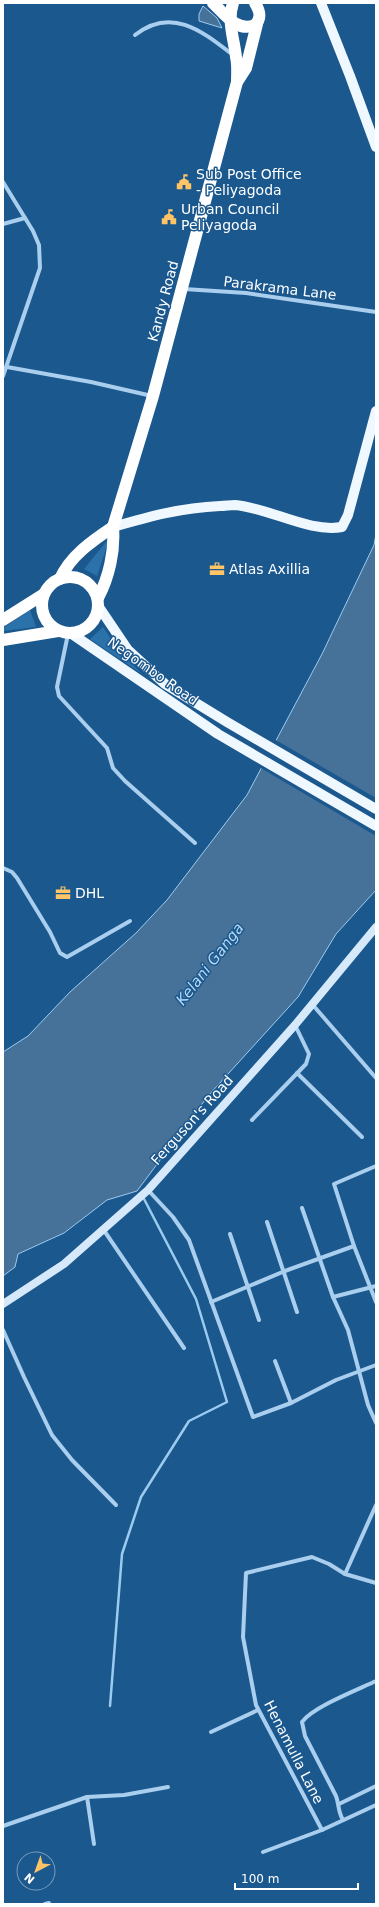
<svg xmlns="http://www.w3.org/2000/svg" width="379" height="1907" font-family="'DejaVu Sans',sans-serif">
  <style>
    .green { fill: #2b71aa }
    .water { fill: #467198; stroke: #9ccbf0 }
    .pier { fill: #1b588e }
    .lines { fill: none; stroke-linecap: round; stroke-linejoin: round }
    .stream { stroke: #9ccbf0; stroke-width: 2.5 }
    .street { stroke: #a9ceee; stroke-width: 4 }
    .secondary { stroke: #d6e9fa; stroke-width: 8 }
    .primary { stroke: #eff7ff; stroke-width: 10 }
    .highway { stroke: #fff; stroke-width: 12 }
    .labels { text-anchor: middle; dominant-baseline: central; stroke-width: 3; stroke-linejoin: round; paint-order: stroke }
    .poi-label { font-size: 14px; fill: #fff; stroke: #1b588e; text-anchor: start }
    .street-label { font-size: 14px; fill: #fff; stroke: #1b588e }
    .water-label { font-size: 15px; font-style: italic; fill: #b5d8f5; stroke: #1b588e }
  </style>
  <rect width="100%" height="100%" fill="#1b588e"/>
  <g class="green">
    <path d="M110 537 97 576 84 569Z"/>
    <path d="M30 610 36 627 3 631V628Z"/>
    <path d="M103 627 120 652 142 674 90 639Z"/>
  </g>
  <g class="water">
    <path d="M203 6 217 18 222 28 199 21V14Z"/>
    <path d="M376 534V890L336 934 298 997 208 1096 137 1191 107 1200 64 1233 18 1254 15 1267 3 1276V1052L28 1036 70 992 136 933 167 900 247 795 322 654 374 545Z"/>
  </g>
  <path class="pier" d="M274 739 376 798V836L259 767Z"/>
  <g class="lines">
    <path class="stream" d="M110 1706 122 1554 141 1497 189 1421 227 1402 196 1299 143 1197"/>
    <g class="street">
      <path d="M135 35C172 6 203 32 233 55"/>
      <path d="M3 182 33 231 39 245 40 268 3 376"/>
      <path d="M3 224 25 218"/>
      <path d="M184 289 246 293 376 312"/>
      <path d="M7 367 91 382 152 396"/>
      <path d="M68 634 57 687 59 696 107 748 113 768 125 781 195 843"/>
      <path d="M3 868 12 872 17 878 50 932 60 953 67 957 130 921"/>
      <path d="M312 1004 376 1078"/>
      <path d="M297 1073 362 1137"/>
      <path d="M252 1120 306 1064 309 1054 295 1025"/>
      <path d="M376 1166 334 1184 354 1246 376 1302"/>
      <path d="M148 1190 173 1217 189 1240 253 1417 291 1403 336 1380 376 1365"/>
      <path d="M302 1208 333 1297 348 1330 368 1405 376 1423"/>
      <path d="M267 1222 297 1312"/>
      <path d="M103 1229 184 1348"/>
      <path d="M230 1234 259 1320"/>
      <path d="M333 1297 376 1286"/>
      <path d="M211 1302 285 1271 354 1246"/>
      <path d="M3 1330 24 1377 52 1435 72 1460 116 1505"/>
      <path d="M275 1361 291 1403"/>
      <path d="M345 1574 376 1505"/>
      <path d="M211 1732 258 1710"/>
      <path d="M87 1797 94 1844"/>
      <path d="M339 1804 376 1786"/>
      <path d="M343 1820C338 1812 339 1804 336 1796L305 1736 302 1722C313 1707 357 1690 376 1681"/>
      <path d="M3 1826 87 1797 124 1795 168 1787"/>
      <path d="M322 1830 256 1705 243 1637 246 1573 312 1557 329 1564 345 1574 376 1583"/>
      <path d="M263 1852 322 1830 376 1805"/>
      <path d="M45 1904 49 1903"/>
    </g>
    <path class="secondary" d="M3 1304 64 1264 148 1190 295 1025 376 927"/>
    <g class="primary">
      <path d="M321 3 350 76 376 147"/>
      <path d="M113 527C151 516 180 508 220 506 225 506 230 505 235 505 270 508 309 533 342 527L348 515 376 411"/>
      <path d="M99 607 128 650 165 684 227 722 376 809"/>
      <path d="M72 634 218 734 376 826"/>
    </g>
    <g class="highway">
      <path d="M213 3C224 13 237 33 255 25 262 18 260 11 255 3"/>
      <path d="M233 3C227 21 234 39 236 57 238 65 237 74 237 82"/>
      <circle cx="70" cy="605" r="28"/>
      <path d="M60 579C70 556 92 541 113 527"/>
      <path d="M98 598C109 577 115 551 113 527L153 396 237 82 246 68 257 24"/>
      <path d="M3 620 44 594"/>
      <path d="M3 640 58 631"/>
    </g>
  </g>
  <defs>
    <g id="civic-bare" transform="scale(1.2)"><path d="M-.6-6.5H3V-4.5H.6V-3L4-1V1h2V6H-6V1h2V-1L-.6-3ZM-1.2 2.5V6h2.4V2.5Z" fill="#fec466" stroke="#1b588e" stroke-width="2.5" paint-order="stroke"/></g>
    <g id="office-bare" transform="scale(1.2)"><path d="M-6-3h4V-5.5h4V-3h4V5H-6ZM-1-4.5V-3h2v-1.5ZM-6 0V1H6V0Z" fill="#fec466" stroke="#1b588e" stroke-width="2.5" paint-order="stroke"/></g>
  </defs>
  <g fill-rule="evenodd">
    <use href="#civic-bare" x="184" y="182"/>
    <use href="#civic-bare" x="169" y="217"/>
    <use href="#office-bare" x="217" y="569"/>
    <use href="#office-bare" x="63" y="893"/>
  </g>
  <g class="labels">
    <g class="poi-label">
      <text x="196" y="174">Sub Post Office<tspan x="196" dy="16">- Peliyagoda</tspan></text>
      <text x="181" y="209">Urban Council<tspan x="181" dy="16">Peliyagoda</tspan></text>
      <text x="229" y="569">Atlas Axillia</text>
      <text x="75" y="893">DHL</text>
    </g>
    <g class="street-label">
      <text transform="translate(280 288) rotate(7)">Parakrama Lane</text>
      <text transform="translate(163 301) rotate(-75)">Kandy Road</text>
      <text transform="translate(153 671) rotate(35)">Negombo Road</text>
      <text transform="translate(192 1120) rotate(-48)">Ferguson's Road</text>
      <text transform="translate(294 1752) rotate(63)">Henamulla Lane</text>
    </g>
    <g class="water-label">
      <text transform="translate(210 964) rotate(-52)">Kelani Ganga</text>
    </g>
  </g>
  <rect width="379" height="1907" fill="none" stroke="#ffffff" stroke-width="8"/>
  <g transform="translate(36 1871) rotate(221)"><circle r="19" fill="#1b588e" stroke="#769bbb"/>
  <path d="M0-3L7 15L0 10L-7 15Z" fill="#fec466"/>
  <text y="-6" font-size="11" font-weight="bold" text-anchor="middle" fill="#ffffff">N</text>
  </g>
  <path d="M235 1883v6h123v-6" fill="none" stroke="#ffffff" stroke-width="2"/>
  <text x="241" y="1883" font-size="12" fill="#ffffff" stroke="#1b588e" stroke-width="3" paint-order="stroke">100 m</text>
</svg>
